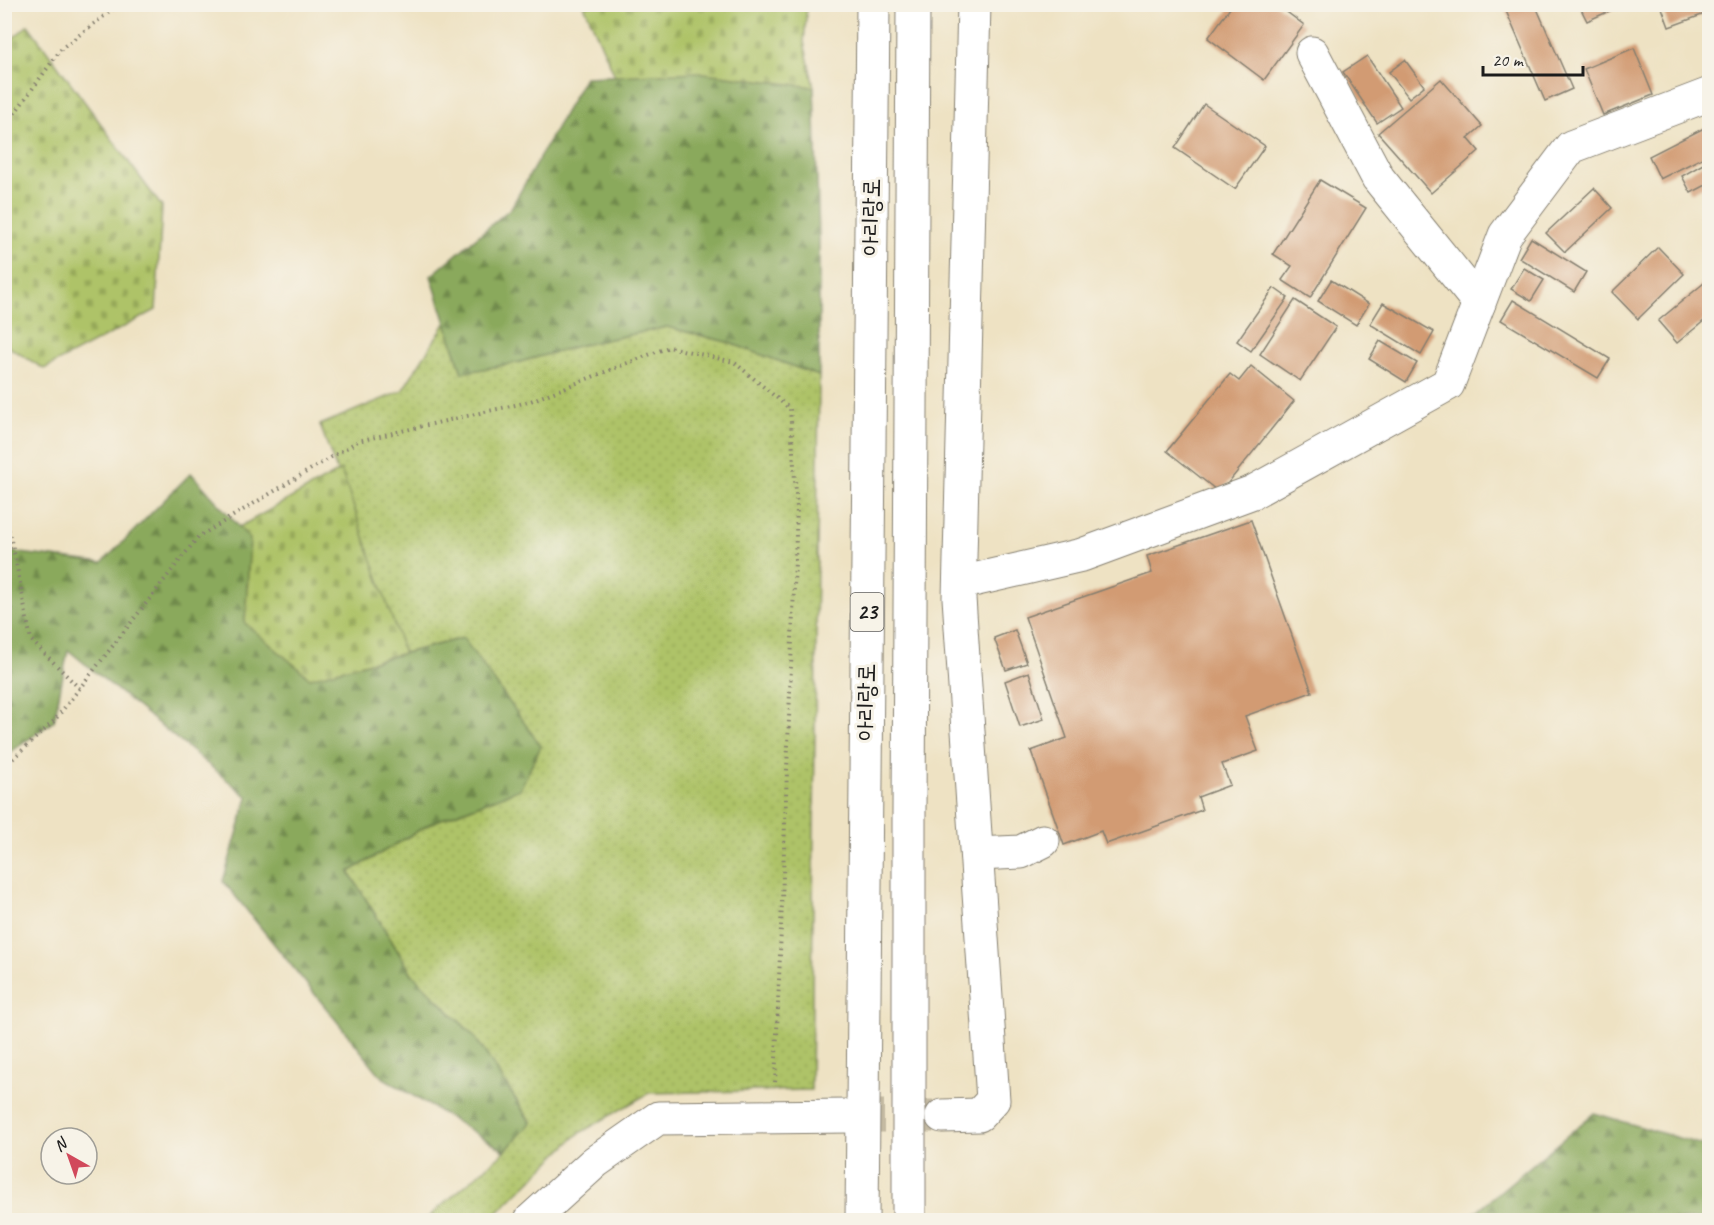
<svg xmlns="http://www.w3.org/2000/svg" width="1714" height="1225" font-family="Caveat,'Poor Story',sans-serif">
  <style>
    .grass { fill: url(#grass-dots); stroke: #657042; stroke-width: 1.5 }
    .forest { fill: url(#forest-firs); stroke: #53623c; stroke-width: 1.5 }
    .cemetery { fill: url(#cemetery-stones); stroke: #657042; stroke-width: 1.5 }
    .building { fill: #d29b73 }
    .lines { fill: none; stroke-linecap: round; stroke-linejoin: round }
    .minor-tunnel { stroke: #c4baa2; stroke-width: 33; stroke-dasharray: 33 16; stroke-linecap: butt }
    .minor-casing { stroke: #857f70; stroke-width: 35 }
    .highway-casing { stroke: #857f70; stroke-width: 35 }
    .path { stroke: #857f70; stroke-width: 4; stroke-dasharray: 1.5 4.5; stroke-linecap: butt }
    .minor { stroke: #fff; stroke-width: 33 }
    .highway { stroke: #fff; stroke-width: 33 }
    .labels { text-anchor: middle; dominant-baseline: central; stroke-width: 6; stroke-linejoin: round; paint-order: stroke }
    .shield { fill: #f7f3e8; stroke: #5e5c59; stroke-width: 1.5 }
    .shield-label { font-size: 22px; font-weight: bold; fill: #1c1c1c }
    .street-label { font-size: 24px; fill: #1c1c1c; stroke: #f7f3e8 }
  </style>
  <defs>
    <pattern id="grass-dots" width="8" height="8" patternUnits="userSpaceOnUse" patternTransform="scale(1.5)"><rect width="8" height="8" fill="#aec367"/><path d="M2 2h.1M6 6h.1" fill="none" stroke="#95a759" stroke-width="1.8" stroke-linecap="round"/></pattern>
    <pattern id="forest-firs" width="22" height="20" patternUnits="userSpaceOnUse" patternTransform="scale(1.5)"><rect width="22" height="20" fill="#8aa95c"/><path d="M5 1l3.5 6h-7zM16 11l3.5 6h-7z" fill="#70894b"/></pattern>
    <pattern id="cemetery-stones" width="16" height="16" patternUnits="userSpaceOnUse" patternTransform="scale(1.5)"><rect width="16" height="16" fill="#aec367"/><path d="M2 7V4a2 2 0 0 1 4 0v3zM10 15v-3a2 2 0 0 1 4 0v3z" fill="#95a759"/></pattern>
  </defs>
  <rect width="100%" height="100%" fill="#f7f3e8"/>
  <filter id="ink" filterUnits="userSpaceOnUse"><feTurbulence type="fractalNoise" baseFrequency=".0167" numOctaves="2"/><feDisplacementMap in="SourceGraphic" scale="12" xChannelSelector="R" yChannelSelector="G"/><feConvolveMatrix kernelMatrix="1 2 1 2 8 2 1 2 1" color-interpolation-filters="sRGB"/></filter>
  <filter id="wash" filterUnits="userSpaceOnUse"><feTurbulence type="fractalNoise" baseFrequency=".008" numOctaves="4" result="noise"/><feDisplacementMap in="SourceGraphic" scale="24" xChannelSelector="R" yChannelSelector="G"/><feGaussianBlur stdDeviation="1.35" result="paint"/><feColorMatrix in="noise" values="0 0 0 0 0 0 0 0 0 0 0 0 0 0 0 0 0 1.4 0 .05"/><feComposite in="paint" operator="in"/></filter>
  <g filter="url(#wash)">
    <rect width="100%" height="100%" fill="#eee2c3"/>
    <path class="grass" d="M446 322 462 373 520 362 581 345 667 327 727 342 819 376 811 1090 649 1093 578 1134 490 1220H425L505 1151 531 1122 474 1036 412 974 349 872 431 823 520 789 463 638 404 653 320 425 402 391Z"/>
    <g class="forest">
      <path d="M697 72 814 87 819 237V376L727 342 667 327 581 345 520 362 462 373 431 276 511 208 585 77Z"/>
      <path d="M191 473 250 539 245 623 310 678 463 638 541 746 520 789 431 823 349 872 412 974 474 1036 531 1123 505 1151 382 1077 223 881 248 797 68 650 54 721 5 756V551L102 563Z"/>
      <path d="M1594 1113 1709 1147V1220H1466Z"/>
    </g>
    <g class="cemetery">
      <path d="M584 5H807L804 42 814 87 697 72 615 76Z"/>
      <path d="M28 25 162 207 156 310 44 369 4 344 5 45Z"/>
      <path d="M341 470 404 653 310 678 245 623 250 539 239 527Z"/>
    </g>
    <g id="blocks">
      <g class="building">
        <path d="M1233 4H1276L1304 25 1264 80 1208 38Z"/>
        <path d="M1503 4H1535L1572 89 1545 101Z"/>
        <path d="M1663 4H1710V12L1669 27 1661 5Z"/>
        <path d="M1579 5H1623L1587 21Z"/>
        <path d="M1634 48 1653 95 1603 115 1584 69Z"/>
        <path d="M1367 56 1401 107 1377 123 1343 72Z"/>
        <path d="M1405 60 1424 86 1409 98 1389 72Z"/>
        <path d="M1441 79 1482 126 1468 138 1479 151 1431 193 1378 133Z"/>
        <path d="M1204 104 1265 146 1235 189 1175 148Z"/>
        <path d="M1710 125V154L1660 179 1649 156Z"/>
        <path d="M1703 164 1710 175V183L1691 193 1682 176Z"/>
        <path d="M1320 180 1366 208 1310 298 1282 280 1292 266 1273 254Z"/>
        <path d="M1594 188 1612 208 1565 252 1546 233Z"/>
        <path d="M1531 238 1586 272 1574 292 1519 258Z"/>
        <path d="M1658 247 1684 274 1638 319 1612 292Z"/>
        <path d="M1524 268 1544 280 1531 301 1511 289Z"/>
        <path d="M1710 278V316L1677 343 1658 321Z"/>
        <path d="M1331 280 1369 304 1356 325 1318 301Z"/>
        <path d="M1274 288 1288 298 1251 351 1237 341Z"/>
        <path d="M1295 300 1336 327 1300 381 1260 354Z"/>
        <path d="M1513 300 1610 359 1598 378 1501 320Z"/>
        <path d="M1383 303 1434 332 1421 355 1370 324Z"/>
        <path d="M1380 341 1417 363 1406 382 1369 359Z"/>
        <path d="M1251 366 1294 401 1220 493 1167 451 1230 374 1239 381Z"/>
        <path d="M1251 520 1312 692 1245 716 1258 751 1222 764 1230 785 1198 797 1202 810 1106 844 1101 831 1064 845 1031 751 1067 738 1025 617 1152 573 1147 556Z"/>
        <path d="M1015 630 1027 663 1006 670 994 638Z"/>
        <path d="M1029 672 1044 719 1020 727 1005 681Z"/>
      </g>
    </g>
  </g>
  <g filter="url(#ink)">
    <use href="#blocks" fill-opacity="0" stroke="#857f70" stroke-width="1.5"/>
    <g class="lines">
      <path class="minor-tunnel" d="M851 1116H936"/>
      <g class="minor-casing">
        <g id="minor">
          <path d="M1312 53 1378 178 1479 303"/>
          <path d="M960 583 1082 555 1253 492 1448 384 1505 235 1571 147 1710 94"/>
          <path d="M977 854 1021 852 1043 841"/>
          <path d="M942 1116 979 1115 993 1100 959 598 974 4"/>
          <path d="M531 1220 595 1162 658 1118 851 1116"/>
        </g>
      </g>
      <g class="highway-casing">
        <g id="highway">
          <path d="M862 1220 873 4"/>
          <path d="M909 1220V812L913 4"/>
        </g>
      </g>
      <g class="path">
        <path d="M4 128 62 48 120 4"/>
        <path d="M4 512 15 557 31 640 80 689"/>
        <path d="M4 767 54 721 198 537 358 441 528 402 669 347 734 362 790 409 797 508 775 1085"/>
      </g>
      <use href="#minor" class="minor"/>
      <use href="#highway" class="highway"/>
    </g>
  </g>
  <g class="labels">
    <rect class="shield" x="850.5" y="593" width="33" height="38" rx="4.5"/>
    <g class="shield-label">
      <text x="867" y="612">23</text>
    </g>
    <g class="street-label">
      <text transform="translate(871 217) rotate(-89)">아리랑로</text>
      <text transform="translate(866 702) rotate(-89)">아리랑로</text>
    </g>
  </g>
  <rect width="1714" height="1225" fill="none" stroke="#f7f3e8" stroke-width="24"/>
  <g transform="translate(69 1156) rotate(320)"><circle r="28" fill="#f7f3e8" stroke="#9f9d96" stroke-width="1.5"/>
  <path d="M0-4.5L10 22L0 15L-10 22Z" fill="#d1495b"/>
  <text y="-9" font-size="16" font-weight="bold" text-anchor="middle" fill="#1c1c1c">N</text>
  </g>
  <path d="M1483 66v9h100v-9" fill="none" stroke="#1c1c1c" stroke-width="3"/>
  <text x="1492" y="66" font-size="18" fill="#1c1c1c" stroke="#f7f3e8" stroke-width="4.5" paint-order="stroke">20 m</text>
</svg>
